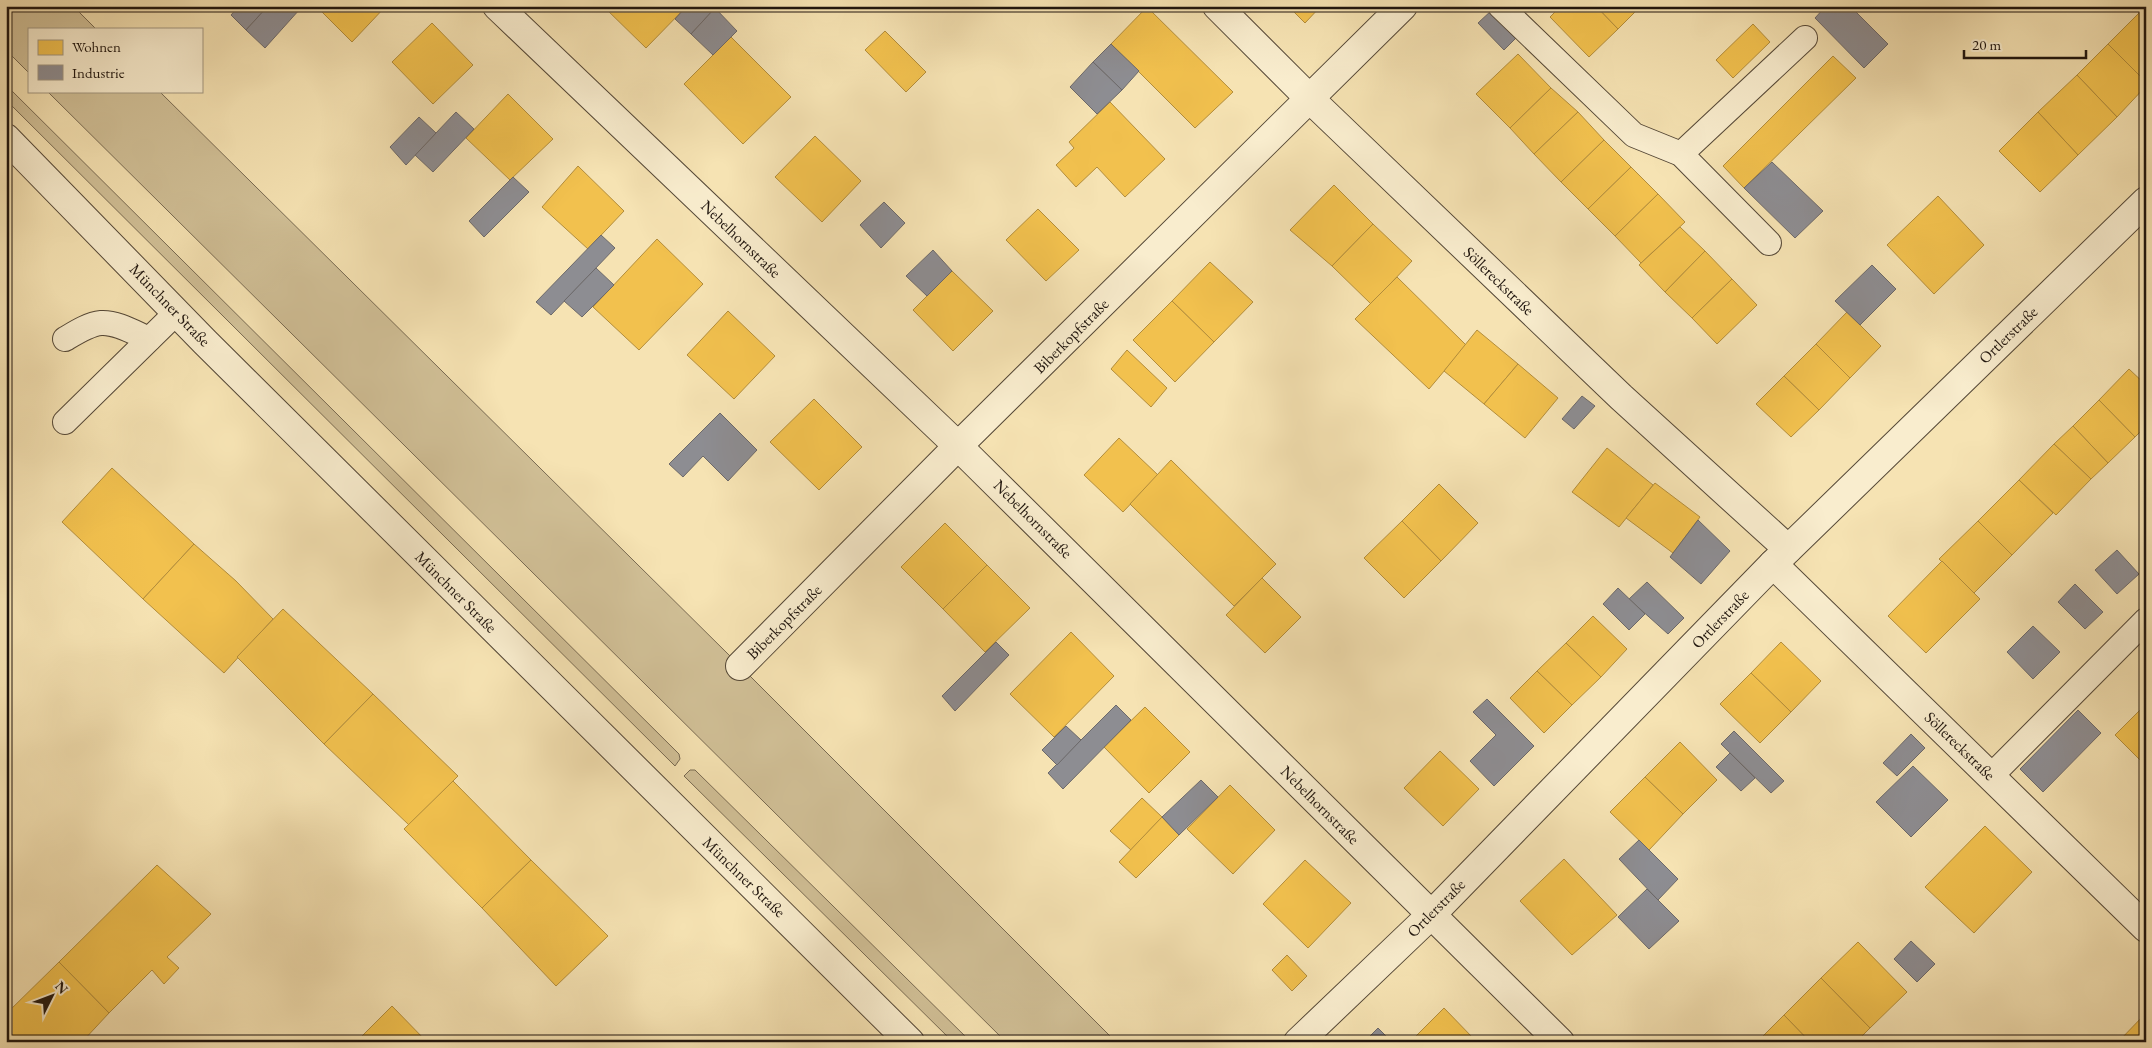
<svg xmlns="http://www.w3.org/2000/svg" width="2152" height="1048" font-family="'EB Garamond',serif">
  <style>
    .green { fill: #d1c097; stroke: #786a52 }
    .homes { fill: #f2c14e; stroke: #b38d3b }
    .industry { fill: #8d8d92; stroke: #6c696a }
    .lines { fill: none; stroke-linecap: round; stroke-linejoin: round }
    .lane-casing { stroke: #554837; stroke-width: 26 }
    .street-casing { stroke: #554837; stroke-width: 30 }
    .lane { stroke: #f9edce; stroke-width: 24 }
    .street { stroke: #f9edce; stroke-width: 28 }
    .labels { text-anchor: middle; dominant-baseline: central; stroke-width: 5; stroke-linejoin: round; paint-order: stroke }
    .street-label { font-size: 16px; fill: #1f150e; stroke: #f9edce }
  </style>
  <rect width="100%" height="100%" fill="#f6e3b3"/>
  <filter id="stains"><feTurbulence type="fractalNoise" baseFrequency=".004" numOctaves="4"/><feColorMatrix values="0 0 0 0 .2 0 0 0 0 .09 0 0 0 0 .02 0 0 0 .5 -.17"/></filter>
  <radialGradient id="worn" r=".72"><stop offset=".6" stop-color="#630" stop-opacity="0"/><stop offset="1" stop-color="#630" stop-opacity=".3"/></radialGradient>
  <g class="green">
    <path d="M6 6H73L96 29H29V73L6 50Z"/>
    <path d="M6 85 679 754 680 759 675 766 6 100Z"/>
    <path d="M47 91H159L728 654 1116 1042H1006Z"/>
    <path d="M690 770H695L971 1042H953L684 776Z"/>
  </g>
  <g class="homes">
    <path d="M316 6H386L352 42Z"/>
    <path d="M603 6H685L686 7 646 48Z"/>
    <path d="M1288 6H1321L1305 23Z"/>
    <path d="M1561 6H1596L1618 29 1589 57 1550 17Z"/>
    <path d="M1596 6H1641L1618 29Z"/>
    <path d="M2146 6V82L2108 44Z"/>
    <path d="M1147 7 1233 92 1195 128 1111 44Z"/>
    <path d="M432 23 473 65 433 104 392 62Z"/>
    <path d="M1753 24 1770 42 1733 78 1716 60Z"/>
    <path d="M885 31 926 72 906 92 865 50Z"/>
    <path d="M731 37 791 97 743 144 684 84Z"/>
    <path d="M2108 44 2146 82V86L2117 117 2077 75Z"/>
    <path d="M1518 54 1551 88 1510 128 1476 94Z"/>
    <path d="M1833 56 1856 78 1744 188 1723 166Z"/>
    <path d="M2077 75 2117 117 2078 155 2038 112Z"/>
    <path d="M1551 88 1578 112 1534 154 1510 128Z"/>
    <path d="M508 94 553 139 510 180 466 138Z"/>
    <path d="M1110 102 1165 159 1125 197 1097 167 1076 187 1056 165 1074 148 1069 142Z"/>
    <path d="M1578 112 1604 140 1561 182 1534 154Z"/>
    <path d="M2038 112 2078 155 2040 192 1999 151Z"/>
    <path d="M815 136 861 181 822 222 775 177Z"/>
    <path d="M1604 140 1631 167 1588 209 1561 182Z"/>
    <path d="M578 166 624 211 588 249 542 207Z"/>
    <path d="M1631 167 1658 194 1615 236 1588 209Z"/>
    <path d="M1334 185 1373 224 1332 266 1290 230Z"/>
    <path d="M1658 194 1685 222 1641 263 1615 236Z"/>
    <path d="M1938 196 1984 245 1934 294 1887 245Z"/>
    <path d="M1038 209 1079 250 1046 281 1006 240Z"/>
    <path d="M1373 224 1412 261 1371 304 1332 266Z"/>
    <path d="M1680 227 1705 251 1665 292 1639 265Z"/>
    <path d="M657 239 703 284 639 350 593 307Z"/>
    <path d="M1705 251 1732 279 1692 318 1665 292Z"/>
    <path d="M1210 262 1253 302 1214 342 1172 301Z"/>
    <path d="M952 271 993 311 953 351 913 310Z"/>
    <path d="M1397 277 1466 345 1429 389 1355 319Z"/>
    <path d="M1732 279 1757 305 1717 344 1692 318Z"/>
    <path d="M1172 301 1214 342 1175 382 1133 340Z"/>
    <path d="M728 311 775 356 734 399 687 355Z"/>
    <path d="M1847 312 1881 346 1850 378 1816 344Z"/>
    <path d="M1477 330 1518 364 1484 404 1444 371Z"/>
    <path d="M1816 344 1850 378 1819 410 1784 376Z"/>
    <path d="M1127 350 1167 388 1151 407 1111 369Z"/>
    <path d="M1518 364 1558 398 1525 438 1484 404Z"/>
    <path d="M2129 369 2146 385V426L2135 437 2099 400Z"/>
    <path d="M1784 376 1819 410 1791 437 1756 404Z"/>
    <path d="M814 399 862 447 819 490 770 442Z"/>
    <path d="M2099 400 2135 437 2108 463 2073 426Z"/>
    <path d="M2073 426 2108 463 2091 479 2054 444Z"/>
    <path d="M1119 438 1158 475 1123 512 1084 475Z"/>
    <path d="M2054 444 2091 479 2056 515 2019 480Z"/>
    <path d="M1607 448 1653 485 1619 527 1572 492Z"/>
    <path d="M1171 460 1276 564 1234 606 1130 504Z"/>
    <path d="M112 468 194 544 143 599 62 522Z"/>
    <path d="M2019 480 2053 513 2012 555 1978 521Z"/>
    <path d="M1655 483 1700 517 1673 553 1626 518Z"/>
    <path d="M1439 484 1478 523 1441 561 1402 521Z"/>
    <path d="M1402 521 1441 561 1404 598 1364 558Z"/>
    <path d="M1978 521 2012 555 1974 593 1939 559Z"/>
    <path d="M945 523 987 565 943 609 901 567Z"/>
    <path d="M194 544 236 581 273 619 224 673 143 599Z"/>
    <path d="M1942 561 1980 599 1926 653 1888 616Z"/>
    <path d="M987 565 1030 608 985 652 943 609Z"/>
    <path d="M1262 578 1301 617 1265 653 1226 615Z"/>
    <path d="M283 609 373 694 324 744 237 657Z"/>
    <path d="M1593 616 1627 649 1601 677 1566 643Z"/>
    <path d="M1071 632 1114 676 1054 737 1010 694Z"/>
    <path d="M1781 642 1821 681 1791 712 1751 673Z"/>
    <path d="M1566 643 1601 677 1572 705 1537 671Z"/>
    <path d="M1537 671 1572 705 1544 733 1510 698Z"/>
    <path d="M1751 673 1791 712 1760 743 1720 704Z"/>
    <path d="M373 694 458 776 409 825 324 744Z"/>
    <path d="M2146 704V762L2144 764 2115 735Z"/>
    <path d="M1145 707 1190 752 1149 793 1104 747Z"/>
    <path d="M1680 742 1717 780 1683 814 1645 777Z"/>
    <path d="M1440 751 1479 789 1443 826 1404 788Z"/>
    <path d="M1645 777 1683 814 1649 850 1610 812Z"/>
    <path d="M453 781 531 860 482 908 404 829Z"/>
    <path d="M1230 785 1275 830 1233 874 1187 829Z"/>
    <path d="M1142 798 1162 817 1131 850 1110 831Z"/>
    <path d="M1162 817 1179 835 1136 878 1119 862Z"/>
    <path d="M1985 826 2032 872 1974 933 1925 887Z"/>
    <path d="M1564 859 1617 915 1572 955 1520 901Z"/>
    <path d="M531 860 608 936 556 986 482 908Z"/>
    <path d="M1305 860 1351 903 1308 948 1263 904Z"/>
    <path d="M157 865 211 914 167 957 179 968 164 984 152 970 109 1013 59 962Z"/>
    <path d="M1858 942 1907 992 1870 1028 1821 978Z"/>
    <path d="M1287 955 1307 976 1292 991 1272 970Z"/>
    <path d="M59 962 109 1013 82 1042H6V1014Z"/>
    <path d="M1821 978 1870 1028 1856 1042H1810L1784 1015Z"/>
    <path d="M392 1006 427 1042H356Z"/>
    <path d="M1444 1008 1473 1038 1470 1042H1410Z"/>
    <path d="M2146 1013V1042H2118Z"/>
    <path d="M1784 1015 1810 1042H1757Z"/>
  </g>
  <g class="industry">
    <path d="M239 6H268L246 30 231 15Z"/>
    <path d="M268 6H297L300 9 265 48 246 30Z"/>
    <path d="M685 6H713L715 8 691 34 675 19 686 7Z"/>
    <path d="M1826 6H1850L1888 44 1864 68 1815 18Z"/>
    <path d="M715 8 737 31 713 55 691 34Z"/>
    <path d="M1492 10 1519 35 1504 50 1478 23Z"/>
    <path d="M1111 44 1139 71 1122 90 1093 62Z"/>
    <path d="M1093 62 1122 90 1097 114 1070 87Z"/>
    <path d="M456 112 474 129 433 172 415 155Z"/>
    <path d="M419 117 436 133 406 165 390 147Z"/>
    <path d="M1772 162 1823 211 1795 238 1744 188Z"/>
    <path d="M513 177 529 192 484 237 469 221Z"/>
    <path d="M884 202 905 223 881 248 860 225Z"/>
    <path d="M601 235 615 248 551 315 536 302Z"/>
    <path d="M933 250 952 271 927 296 906 276Z"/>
    <path d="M1872 265 1896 289 1860 325 1835 301Z"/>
    <path d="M596 268 614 285 582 317 564 301Z"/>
    <path d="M1582 396 1595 406 1574 429 1562 419Z"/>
    <path d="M720 413 757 450 728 481 703 456 683 477 669 464Z"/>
    <path d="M1698 520 1730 551 1701 584 1670 557Z"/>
    <path d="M2117 550 2139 574 2117 594 2095 570Z"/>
    <path d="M1647 582 1684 618 1668 634 1629 599Z"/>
    <path d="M2075 584 2103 612 2085 629 2058 602Z"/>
    <path d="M1618 588 1645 614 1629 630 1603 604Z"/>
    <path d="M2033 626 2060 652 2033 679 2007 652Z"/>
    <path d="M996 642 1009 655 955 711 942 696Z"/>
    <path d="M1487 699 1534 746 1494 786 1470 761 1496 735 1473 712Z"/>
    <path d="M1116 705 1131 720 1063 789 1048 773Z"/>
    <path d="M2078 710 2101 733 2043 792 2020 769Z"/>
    <path d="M1066 726 1081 740 1057 765 1042 750Z"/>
    <path d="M1734 731 1784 781 1771 793 1721 744Z"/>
    <path d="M1911 734 1925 748 1897 776 1883 763Z"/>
    <path d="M1730 753 1755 778 1741 791 1716 767Z"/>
    <path d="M1913 766 1948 800 1911 837 1876 802Z"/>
    <path d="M1201 780 1218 797 1179 835 1162 817Z"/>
    <path d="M1639 840 1678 879 1658 900 1619 859Z"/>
    <path d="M1647 889 1679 921 1649 949 1618 917Z"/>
    <path d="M1911 941 1935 964 1917 982 1894 959Z"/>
    <path d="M1378 1028 1392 1042H1364Z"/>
  </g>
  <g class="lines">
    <g class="lane-casing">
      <g id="lane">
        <path d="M1500 6 1634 135 1681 154 1769 243"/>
        <path d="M1681 154 1805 38"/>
        <path d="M65 339C75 333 89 324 101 323 117 322 135 333 149 339"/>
        <path d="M65 422 177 312"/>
        <path d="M1991 776 2146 620"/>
      </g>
    </g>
    <g class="street-casing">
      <g id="street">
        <path d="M497 6 958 446 1560 1042"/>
        <path d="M1217 6 1309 98 1621 397 1788 549"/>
        <path d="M6 138 205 342 910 1042"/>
        <path d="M1773 564 2146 928"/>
        <path d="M740 666 958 446 1403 6"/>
        <path d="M1298 1042 1431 915 1773 564 2146 201"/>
      </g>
    </g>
    <use href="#lane" class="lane"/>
    <use href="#street" class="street"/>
  </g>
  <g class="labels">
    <g class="street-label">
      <text transform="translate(741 239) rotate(44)">Nebelhornstraße</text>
      <text transform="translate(1499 281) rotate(44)">Söllereckstraße</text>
      <text transform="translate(170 305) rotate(46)">Münchner Straße</text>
      <text transform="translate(2008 335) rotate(-44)">Ortlerstraße</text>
      <text transform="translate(1071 336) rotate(-45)">Biberkopfstraße</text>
      <text transform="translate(1033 519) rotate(45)">Nebelhornstraße</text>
      <text transform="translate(456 592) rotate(45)">Münchner Straße</text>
      <text transform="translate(1720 619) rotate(-46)">Ortlerstraße</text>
      <text transform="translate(784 622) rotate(-45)">Biberkopfstraße</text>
      <text transform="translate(1960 746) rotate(44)">Söllereckstraße</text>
      <text transform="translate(1320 805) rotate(45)">Nebelhornstraße</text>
      <text transform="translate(744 877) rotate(44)">Münchner Straße</text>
      <text transform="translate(1436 908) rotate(-45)">Ortlerstraße</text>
    </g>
  </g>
  <rect width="2152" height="1048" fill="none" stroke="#f6e3b3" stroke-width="25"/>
  <rect x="8" y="8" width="2137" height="1033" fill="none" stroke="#1f150e" stroke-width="2.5"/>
  <rect x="12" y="12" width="2127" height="1023" fill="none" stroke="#1f150e"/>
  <rect x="28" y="28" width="175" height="65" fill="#f9edce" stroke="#a29781"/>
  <rect x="38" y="40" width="25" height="15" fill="#f2c14e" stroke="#a29781"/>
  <text x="72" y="52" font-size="15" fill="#1f150e">Wohnen</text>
  <rect x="38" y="65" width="25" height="15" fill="#8d8d92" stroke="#a29781"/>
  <text x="72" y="78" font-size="15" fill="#1f150e">Industrie</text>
  <g transform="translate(52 996) rotate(48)" stroke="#f9edce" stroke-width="4" paint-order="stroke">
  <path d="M0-4L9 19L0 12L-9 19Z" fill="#1f150e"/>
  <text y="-8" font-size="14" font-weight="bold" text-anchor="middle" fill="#1f150e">N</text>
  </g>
  <path d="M1964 50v8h122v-8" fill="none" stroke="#1f150e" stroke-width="2.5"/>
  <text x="1972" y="50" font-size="15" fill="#1f150e" stroke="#f9edce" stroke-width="4" paint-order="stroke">20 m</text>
  <rect width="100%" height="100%" filter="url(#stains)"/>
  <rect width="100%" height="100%" fill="url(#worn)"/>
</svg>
